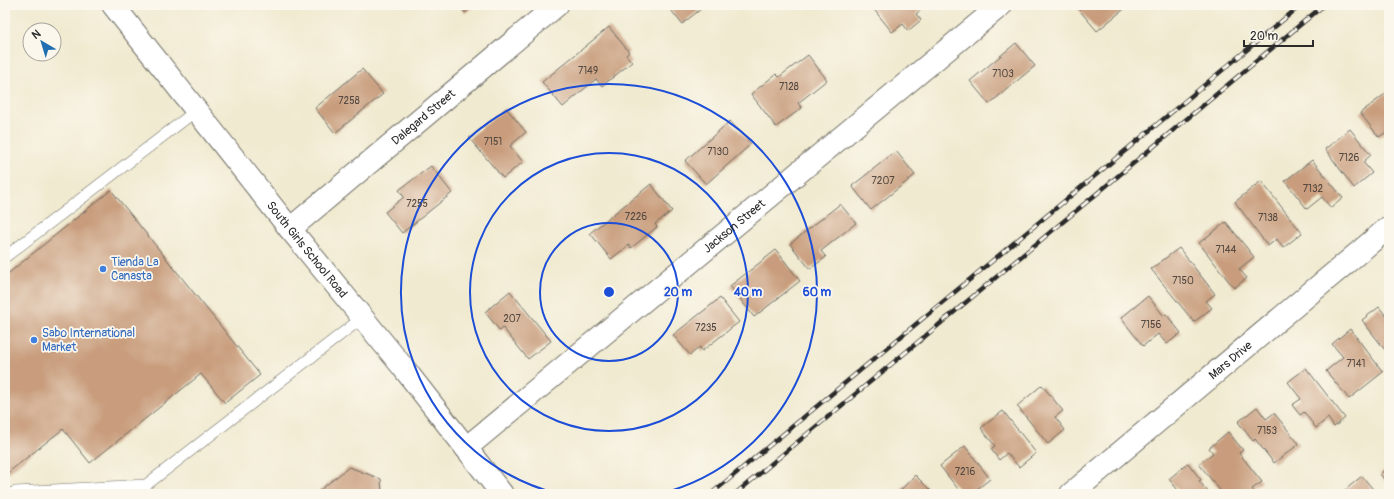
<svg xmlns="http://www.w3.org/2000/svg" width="1394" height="499" font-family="Pangolin,sans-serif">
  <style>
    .building { fill: #c89c7c }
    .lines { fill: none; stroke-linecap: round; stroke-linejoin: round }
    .lane-casing { stroke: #706e65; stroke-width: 12 }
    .street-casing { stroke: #706e65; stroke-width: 24 }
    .secondary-casing { stroke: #706e65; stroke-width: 24 }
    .lane { stroke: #fff; stroke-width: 11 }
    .street { stroke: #fff; stroke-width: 22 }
    .secondary { stroke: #fff; stroke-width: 22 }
    .rail-casing { stroke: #2b2b2b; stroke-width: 4.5 }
    .rail { stroke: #fbf7ec; stroke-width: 3; stroke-dasharray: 9; stroke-linecap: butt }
    .ring { fill: none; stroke: #1d4ed8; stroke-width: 2 }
    .shop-dot { fill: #3f7fe0; stroke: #fbf7ec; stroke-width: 1.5 }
    .labels { text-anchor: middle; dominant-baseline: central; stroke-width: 3.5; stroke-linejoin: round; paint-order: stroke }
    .number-label { font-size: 10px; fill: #52473f }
    .street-label { font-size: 12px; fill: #2b2b2b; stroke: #fbf7ec }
    .shop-label { font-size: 12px; fill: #366cbe; stroke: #fbf7ec; text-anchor: start }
    .centre { fill: #1d4ed8; stroke: #fbf7ec; stroke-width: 2 }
    .ring-label { font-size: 12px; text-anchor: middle; font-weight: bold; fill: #1d4ed8; stroke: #fbf7ec; stroke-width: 3.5; stroke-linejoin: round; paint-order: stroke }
  </style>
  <rect width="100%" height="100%" fill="#fbf7ec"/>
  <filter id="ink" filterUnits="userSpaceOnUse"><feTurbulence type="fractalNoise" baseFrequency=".025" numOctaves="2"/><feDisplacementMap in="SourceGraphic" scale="8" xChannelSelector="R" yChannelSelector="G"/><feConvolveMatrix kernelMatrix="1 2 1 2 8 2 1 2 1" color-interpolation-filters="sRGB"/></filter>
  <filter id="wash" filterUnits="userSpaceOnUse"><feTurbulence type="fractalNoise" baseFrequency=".012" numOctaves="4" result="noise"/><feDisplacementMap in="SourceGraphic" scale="16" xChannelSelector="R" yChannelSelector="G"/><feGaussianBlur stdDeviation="0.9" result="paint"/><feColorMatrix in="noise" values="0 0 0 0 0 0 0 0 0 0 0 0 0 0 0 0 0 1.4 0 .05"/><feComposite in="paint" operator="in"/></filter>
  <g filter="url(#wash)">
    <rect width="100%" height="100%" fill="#f0ead0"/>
    <g id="blocks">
      <g class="building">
        <path d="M459 5H475L465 13Z"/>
        <path d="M667 5H706L682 24Z"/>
        <path d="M874 5H921L923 8 916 14 921 20 908 31 903 24 892 32 872 7Z"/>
        <path d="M1075 5H1129L1097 31Z"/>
        <path d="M609 27 629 52 626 55 632 62 602 86 596 79 563 107 542 82Z"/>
        <path d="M1016 43 1035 66 989 104 970 81Z"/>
        <path d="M808 55 827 80 798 103 802 108 776 127 751 94 776 74 779 77Z"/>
        <path d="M362 69 383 94 335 133 315 108Z"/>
        <path d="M1389 91V130L1379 137 1360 113Z"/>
        <path d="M506 108 526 132 510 146 523 162 503 178 469 138Z"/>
        <path d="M730 121 751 144 706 184 685 161Z"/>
        <path d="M1350 129 1371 155 1363 162 1372 173 1354 188 1325 149Z"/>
        <path d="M896 151 915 175 871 210 852 186Z"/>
        <path d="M1312 160 1343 198 1331 208 1322 197 1307 209 1285 181Z"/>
        <path d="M431 166 452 193 402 233 385 212 404 197 399 190Z"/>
        <path d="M1261 181 1302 233 1283 248 1277 239 1268 246 1235 202Z"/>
        <path d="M651 184 672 211 655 224 657 227 631 248 629 245 611 259 590 233Z"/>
        <path d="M111 190 260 375 225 403 201 374 90 463 63 429 5 475V276Z"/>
        <path d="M840 204 856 223 821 251 826 257 810 269 790 244Z"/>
        <path d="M1226 222 1254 257 1239 269 1247 278 1234 288 1199 243Z"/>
        <path d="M1179 248 1215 294 1206 301 1212 308 1194 322 1151 269Z"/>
        <path d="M776 250 800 281 754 317 730 286Z"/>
        <path d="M510 291 551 341 528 359 503 328 500 331 485 312Z"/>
        <path d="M1148 296 1164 316 1166 314 1181 333 1167 344 1158 334 1143 346 1121 318Z"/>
        <path d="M720 298 739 322 702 351 700 347 690 355 673 335Z"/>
        <path d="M1379 307 1387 317 1389 316V355L1362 320Z"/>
        <path d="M1350 329 1383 372 1349 399 1326 371 1343 357 1332 344Z"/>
        <path d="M1306 368 1345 418 1334 427 1328 418 1316 428 1304 412 1300 415 1292 405 1301 399 1288 382Z"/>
        <path d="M1042 385 1063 411 1055 417 1065 430 1048 444 1017 406Z"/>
        <path d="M1257 407 1266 419 1274 413 1299 444 1274 463 1255 439 1253 441 1238 422Z"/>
        <path d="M1003 411 1036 453 1019 467 1007 453 999 460 991 449 995 446 981 428Z"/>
        <path d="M1228 432 1243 450 1239 453 1262 482 1252 489 1256 494H1223L1199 464 1213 453 1209 448Z"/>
        <path d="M965 446 990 479 971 494H962L940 466Z"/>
        <path d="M1188 463 1201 480 1199 481 1210 494H1181L1169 479Z"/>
        <path d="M1389 466V486L1380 474Z"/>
        <path d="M349 467 381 479 382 494H315Z"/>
        <path d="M915 475 934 494H897Z"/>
        <path d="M1362 476 1377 494H1340Z"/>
      </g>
    </g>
  </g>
  <g filter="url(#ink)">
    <use href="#blocks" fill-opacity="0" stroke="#706e65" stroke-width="1"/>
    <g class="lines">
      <g class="lane-casing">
        <g id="lane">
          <path d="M5 257 197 110"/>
          <path d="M10 494 15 492 146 485 362 318"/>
        </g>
      </g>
      <g class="street-casing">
        <g id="street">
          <path id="s1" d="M290 229 557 5"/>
          <path id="s2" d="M466 448 1001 5"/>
          <path id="s3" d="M1071 494 1389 227"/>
        </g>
      </g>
      <g class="secondary-casing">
        <g id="secondary">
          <path id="s4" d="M113 5 290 229 402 366 502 494"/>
        </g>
      </g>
      <use href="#lane" class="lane"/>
      <use href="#street" class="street"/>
      <use href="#secondary" class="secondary"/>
      <g class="rail-casing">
        <g id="rail">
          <path d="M711 494 1301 5"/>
          <path d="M735 494 1324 5"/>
        </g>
      </g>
      <use href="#rail" class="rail"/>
    </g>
  </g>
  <g class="ring">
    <circle cx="609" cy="292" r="69"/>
    <circle cx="609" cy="292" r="139"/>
    <path d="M559 494A208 208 0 1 1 659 494"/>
  </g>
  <g class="shop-dot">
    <circle cx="103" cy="269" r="4"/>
    <circle cx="34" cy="340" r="4"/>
  </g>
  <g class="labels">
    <g class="number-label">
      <text x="588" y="71">7149</text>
      <text x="1003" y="74">7103</text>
      <text x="789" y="87">7128</text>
      <text x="349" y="101">7258</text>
      <text x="493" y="142">7151</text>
      <text x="718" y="152">7130</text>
      <text x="1349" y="158">7126</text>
      <text x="883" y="181">7207</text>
      <text x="1313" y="189">7132</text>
      <text x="417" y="204">7255</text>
      <text x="636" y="217">7226</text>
      <text x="1268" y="218">7138</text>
      <text x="1226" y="250">7144</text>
      <text x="1183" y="281">7150</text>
      <text x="512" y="319">207</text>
      <text x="1151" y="325">7156</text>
      <text x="706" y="328">7235</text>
      <text x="1356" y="364">7141</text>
      <text x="1267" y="431">7153</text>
      <text x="965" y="472">7216</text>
    </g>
    <g class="street-label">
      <text stroke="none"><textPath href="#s1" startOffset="174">Dalegard Street</textPath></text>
      <text stroke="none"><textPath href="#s2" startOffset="348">Jackson Street</textPath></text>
      <text stroke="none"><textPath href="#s4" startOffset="312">South Girls School Road</textPath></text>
      <text stroke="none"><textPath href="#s3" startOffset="208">Mars Drive</textPath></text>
    </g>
    <g class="shop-label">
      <text x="111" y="262">Tienda La<tspan x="111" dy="14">Canasta</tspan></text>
      <text x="42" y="333">Sabo International<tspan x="42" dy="14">Market</tspan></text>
    </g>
  </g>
  <circle cx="609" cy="292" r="6" class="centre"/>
  <g class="ring-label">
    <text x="678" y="296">20 m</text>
    <text x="748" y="296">40 m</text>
    <text x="817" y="296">60 m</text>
  </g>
  <rect width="1394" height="499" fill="none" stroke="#fbf7ec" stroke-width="20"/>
  <g transform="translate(42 42) rotate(322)"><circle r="19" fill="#fbf7ec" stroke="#a8a59f"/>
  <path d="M0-3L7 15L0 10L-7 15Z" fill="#1f6fb2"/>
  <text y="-6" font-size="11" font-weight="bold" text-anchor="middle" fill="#2b2b2b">N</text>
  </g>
  <path d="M1244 40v6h69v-6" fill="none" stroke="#2b2b2b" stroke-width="2"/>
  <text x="1250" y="40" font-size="12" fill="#2b2b2b" stroke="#fbf7ec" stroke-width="3" paint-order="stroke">20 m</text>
</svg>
